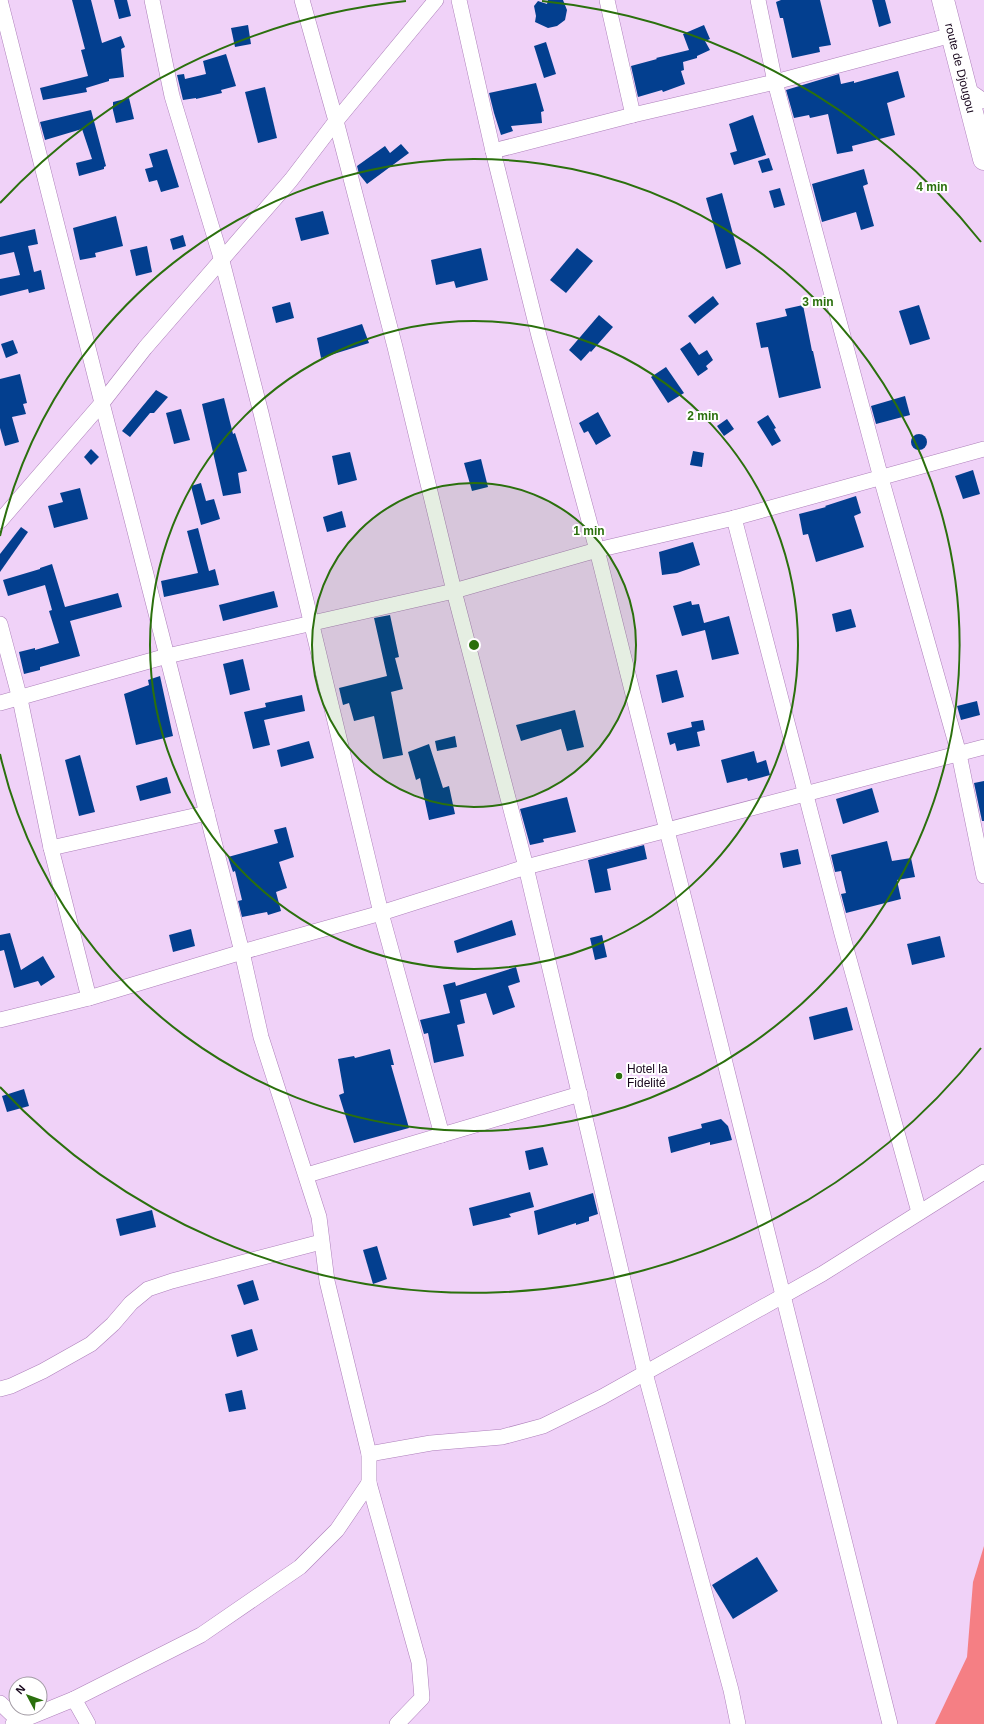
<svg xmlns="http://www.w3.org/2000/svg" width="984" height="1724" font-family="Arial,sans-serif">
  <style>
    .water { fill: #f57f84 }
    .building { fill: #033f8f }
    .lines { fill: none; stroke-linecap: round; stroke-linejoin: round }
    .minor-casing { stroke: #ad7fba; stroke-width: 16 }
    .highway-casing { stroke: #ad7fba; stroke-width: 23 }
    .minor { stroke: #fff; stroke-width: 15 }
    .highway { stroke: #fff; stroke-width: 22 }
    .ring { fill: none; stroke: #2b700d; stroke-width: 2 }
    .poi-dot { fill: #2b700d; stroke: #fff; stroke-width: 1.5 }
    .labels { text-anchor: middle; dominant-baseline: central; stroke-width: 4; stroke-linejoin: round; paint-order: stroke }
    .street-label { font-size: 12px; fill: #18071d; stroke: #fff }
    .poi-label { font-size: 12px; fill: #18071d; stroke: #fff; text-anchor: start }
    .centre { fill: #2b700d; stroke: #fff; stroke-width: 2 }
    .ring-label { font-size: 12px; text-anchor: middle; font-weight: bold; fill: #2b700d; stroke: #fff; stroke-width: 4; stroke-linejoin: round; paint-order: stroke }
  </style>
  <rect width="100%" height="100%" fill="#f0d2f8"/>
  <path class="water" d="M984 1546V1724H935L967 1657 973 1582Z"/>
  <g class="building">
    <path d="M72 0H91L102 43 121 36 125 47 121 49 124 77 109 79V81L86 88 87 92 43 100 40 88 88 76 81 50 85 49Z"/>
    <path d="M114 0H127L131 16 119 19Z"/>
    <path d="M548 0H563L567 10 565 20 557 26 548 28 535 22 536 16 534 6 538 1 547 4Z"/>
    <path d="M781 0H820L831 45 819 47 820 52 792 58 783 18H780L776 2Z"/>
    <path d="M872 0H885L891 23 879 27Z"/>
    <path d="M248 25 251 44 235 47 231 28Z"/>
    <path d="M704 25 710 39 705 41 710 50 697 56V58L683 62 684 70 681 71 685 84 663 92 662 90 638 97 631 66 657 59 656 58 689 50 683 34Z"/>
    <path d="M546 42 556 74 544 78 534 46Z"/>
    <path d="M226 54 236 86 221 90 222 93 196 99V98L183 100 177 75 184 74 185 79 206 74 203 61Z"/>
    <path d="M898 71 905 97 887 103 895 135 852 146 853 151 837 154 828 114 810 118 809 115 794 118 786 90 839 74 841 84 854 81V83Z"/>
    <path d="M536 83 544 111 541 112 542 123 511 126 513 131 501 135 494 113 489 93Z"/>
    <path d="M265 87 277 138 258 143 245 92Z"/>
    <path d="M129 98 134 119 116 123 112 106H113V102Z"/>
    <path d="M91 110 106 166 104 167V169L79 176 76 163 92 159 82 129 45 140 40 122Z"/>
    <path d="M753 115 766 155 734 165 730 153 737 151 729 124Z"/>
    <path d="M401 144 409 153 367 184 359 174 357 166 385 146 390 153Z"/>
    <path d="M167 149 179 187 161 192 157 180 149 182 145 169 153 167 149 154Z"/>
    <path d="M769 158 773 170 762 173 758 161Z"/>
    <path d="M864 169 868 184 863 186 874 226 861 230 856 212 822 222 812 184Z"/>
    <path d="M780 188 785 205 774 208 769 191Z"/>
    <path d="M722 193 741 264 726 269 706 198Z"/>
    <path d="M323 211 329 234 301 241 295 218Z"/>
    <path d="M116 216 123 246 95 253 96 257 80 260 73 228Z"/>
    <path d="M35 229 38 244 28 246 34 272 41 270 45 289 29 293 28 289 0 296V279L20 275 14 252 0 255V237Z"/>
    <path d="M183 235 186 246 173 250 170 239Z"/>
    <path d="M147 246 152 272 136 276 130 250Z"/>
    <path d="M481 248 488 280 456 288 454 281 436 285 431 260Z"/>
    <path d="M577 248 593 261 566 293 550 280Z"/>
    <path d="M713 296 719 304 695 324 688 316Z"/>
    <path d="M290 302 294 318 276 323 272 307Z"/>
    <path d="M803 305 812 351H813L821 388 779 398 768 347 761 348 756 323 787 316 785 309Z"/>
    <path d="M919 305 930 339 910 345 899 311Z"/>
    <path d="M599 315 613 327 591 352 590 351 581 361 569 350Z"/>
    <path d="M362 324 369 343 321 358 317 338Z"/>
    <path d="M13 340 18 353 6 358 1 344Z"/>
    <path d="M690 342 699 355 707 350 713 360 706 366 708 369 698 376 680 349Z"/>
    <path d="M666 367 684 393 668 403 651 377Z"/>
    <path d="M20 374 27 403 23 404 26 414 12 417 19 442 5 446 0 428V379Z"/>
    <path d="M156 390 168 397 154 413H150L130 437 122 431Z"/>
    <path d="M905 396 910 415 876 424 871 406Z"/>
    <path d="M224 398 233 434 235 433 247 471 238 473 241 493 223 496 202 404Z"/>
    <path d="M181 409 190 440 174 444 166 413Z"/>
    <path d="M598 412 611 436 596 445 588 431 584 433 579 423Z"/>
    <path d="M768 415 776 428 774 429 781 441 772 446 757 422Z"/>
    <path d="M727 419 734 429 724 436 717 426Z"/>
    <circle cx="919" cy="442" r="8"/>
    <path d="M91 449 99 457 91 465 84 457Z"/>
    <path d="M693 451 704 453 702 467 690 465Z"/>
    <path d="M350 452 357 480 338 485 332 456Z"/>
    <path d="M481 459 488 487 472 491 464 463Z"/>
    <path d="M973 470 980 494 963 499 955 476Z"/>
    <path d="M201 483 206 501 214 499 220 519 201 525 191 486Z"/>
    <path d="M80 488 88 519 54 528 48 506 63 502 60 493Z"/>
    <path d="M856 496 861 513 854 516 864 547 816 562 808 534 803 535 799 514 826 507 825 506Z"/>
    <path d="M342 511 346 527 327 532 323 517Z"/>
    <path d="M21 527 28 532 0 572V554Z"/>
    <path d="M198 528 209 571 215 569 219 585 164 597 161 581 198 573 187 531Z"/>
    <path d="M693 542 700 565 677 573 662 575 659 552Z"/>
    <path d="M52 564 65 607 118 593 122 607 70 621 80 656 40 667V670L24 674 19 652 35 648V650L59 643 49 611 52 610 45 585 8 596 3 580 40 569V568Z"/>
    <path d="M274 591 278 607 223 621 219 605Z"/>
    <path d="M691 601 692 605 699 604 704 623 729 616 739 654 712 660 705 630 682 636 673 606Z"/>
    <path d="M851 609 856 627 836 632 832 614Z"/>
    <path d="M390 615 399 657 395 658 403 689 391 692 403 755 383 759 374 716 354 721 349 703 343 705 339 688 387 676 374 618Z"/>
    <path d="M243 659 250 690 230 695 223 664Z"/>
    <path d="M677 670 684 697 662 703 656 675Z"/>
    <path d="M160 676 173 736 136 745 124 694 149 685 148 680Z"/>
    <path d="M302 695 305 711 264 720 270 745 253 749 244 712 266 707 265 703Z"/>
    <path d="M977 701 980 715 961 720 957 706Z"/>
    <path d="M575 710 584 747 567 751 561 729 521 741 516 725Z"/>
    <path d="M703 720 705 730 697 732 700 746 677 751 675 743 670 745 667 733 692 727 691 722Z"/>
    <path d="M455 736 457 747 437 751 435 741Z"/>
    <path d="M309 741 314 758 281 767 277 750Z"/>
    <path d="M429 744 443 788 449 786 455 814 429 820 420 778 416 780 408 752Z"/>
    <path d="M754 751 757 763 766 760 770 775 748 781 747 778 727 783 721 760Z"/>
    <path d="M80 755 95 812 79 816 65 760Z"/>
    <path d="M167 777 171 793 140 801 136 786Z"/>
    <path d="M984 781V821H982L974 783Z"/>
    <path d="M872 788 879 812 843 824 836 799Z"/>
    <path d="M567 797 576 832 543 839 544 842 530 845 520 809Z"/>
    <path d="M286 827 294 857 279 862 287 888 276 892 281 911 268 915 267 912 242 917 238 901 242 900 235 871 233 872 228 857 278 843 274 830Z"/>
    <path d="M887 841 892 861 911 858 915 877 897 880 901 899 846 913 841 894 846 893 841 871 835 872 831 855Z"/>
    <path d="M644 845 647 859 607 869 611 890 595 893 588 860Z"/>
    <path d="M798 849 801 864 783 868 780 853Z"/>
    <path d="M512 920 516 935 457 953 454 941Z"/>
    <path d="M191 929 195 946 173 952 169 935Z"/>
    <path d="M10 933 21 970 43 956 55 977 41 986 38 981 14 988 4 950 0 951V935Z"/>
    <path d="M602 935 607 957 595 960 590 938Z"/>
    <path d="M940 936 945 957 912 965 907 944Z"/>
    <path d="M516 967 520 982 508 986 515 1007 493 1015 486 993 460 1000 465 1023 457 1025 464 1056 434 1063 428 1033 424 1034 420 1020 450 1013 443 985 455 982 456 986Z"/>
    <path d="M847 1007 853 1030 814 1040 809 1017Z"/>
    <path d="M390 1049 394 1065H391L409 1128 354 1143 339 1095 344 1093 338 1059 354 1056 355 1058Z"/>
    <path d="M24 1089 29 1106 7 1112 2 1096Z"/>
    <path d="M721 1119 728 1126 732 1140 710 1145V1142L671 1153 668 1137 702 1128 701 1124Z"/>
    <path d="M543 1147 548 1165 529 1170 525 1151Z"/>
    <path d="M530 1192 534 1207 509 1214 511 1217 473 1226 469 1208Z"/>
    <path d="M593 1193 598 1214 589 1217V1221L576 1225V1223L538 1235 534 1211Z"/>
    <path d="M152 1210 156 1227 120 1236 116 1219Z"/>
    <path d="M377 1246 387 1279 373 1284 363 1250Z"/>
    <path d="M253 1280 259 1300 244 1305 237 1285Z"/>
    <path d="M252 1329 258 1350 237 1357 231 1335Z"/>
    <path d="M242 1390 246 1409 229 1412 225 1394Z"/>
    <path d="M757 1557 778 1591 733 1619 712 1585Z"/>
  </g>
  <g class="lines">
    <g class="minor-casing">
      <g id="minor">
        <path d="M0 0 102 403 167 656 242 952 261 1037 319 1217 327 1281 369 1454V1483L419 1662 422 1698 397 1724"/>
        <path d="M152 0 172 96 222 261 261 413 381 913 442 1135"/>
        <path d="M302 0 336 121 395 347 454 591 526 867 645 1373 731 1690 738 1724"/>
        <path d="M459 0 493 151 539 336 597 550 890 1724"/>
        <path d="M607 0 633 115"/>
        <path d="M758 0 775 82 881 478 959 754 984 876"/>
        <path d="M965 88 984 101"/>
        <path d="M493 151 633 115 775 82 952 35"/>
        <path d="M734 518 842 934 919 1212"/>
        <path d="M0 521 102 403 145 348 291 180 336 121 436 0"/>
        <path d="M0 624 20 699 51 848 89 998"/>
        <path d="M0 703 167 656 454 591 597 550 734 518 984 449"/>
        <path d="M51 848 207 813"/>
        <path d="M0 1020 89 998 242 952 381 913 526 867 984 747"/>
        <path d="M307 1175 580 1094"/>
        <path d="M0 1389 11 1386 43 1371 91 1344 113 1324 131 1303 148 1289 172 1281 321 1242"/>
        <path d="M369 1454 431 1443 502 1437 543 1426 602 1397 822 1274 984 1172"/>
        <path d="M74 1699 88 1724"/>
        <path d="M0 1703 19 1721"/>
        <path d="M13 1724 74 1699 201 1635 300 1567 337 1530 369 1483"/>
      </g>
    </g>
    <g class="highway-casing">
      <path id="highway" d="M943 0 984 159"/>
    </g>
    <use href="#minor" class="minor"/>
    <use href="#highway" class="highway"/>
  </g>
  <circle cx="474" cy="645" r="162" fill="#2b700d" fill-opacity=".12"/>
  <g class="ring">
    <circle cx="474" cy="645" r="162"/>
    <circle cx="474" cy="645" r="324"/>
    <path d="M0 536A486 486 0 1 1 0 754"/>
    <path d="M981 1048A648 648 0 0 1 0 1087M0 203A648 648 0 0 1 406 1M542 1A648 648 0 0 1 981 242"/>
  </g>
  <circle class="poi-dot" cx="619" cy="1076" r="4"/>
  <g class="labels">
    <g class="street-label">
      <text transform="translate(960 68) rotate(76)">route de Djougou</text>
    </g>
    <g class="poi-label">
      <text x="627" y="1069">Hotel la<tspan x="627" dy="14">Fidelité</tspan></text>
    </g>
  </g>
  <circle cx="474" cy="645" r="6" class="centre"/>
  <g class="ring-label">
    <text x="932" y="191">4 min</text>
    <text x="818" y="306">3 min</text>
    <text x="703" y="420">2 min</text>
    <text x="589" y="535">1 min</text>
  </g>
  <g transform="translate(28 1696) rotate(311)"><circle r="19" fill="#ffffff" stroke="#a39ca5"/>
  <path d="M0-3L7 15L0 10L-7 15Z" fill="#2b700d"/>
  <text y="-6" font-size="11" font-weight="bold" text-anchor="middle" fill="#18071d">N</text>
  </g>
</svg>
